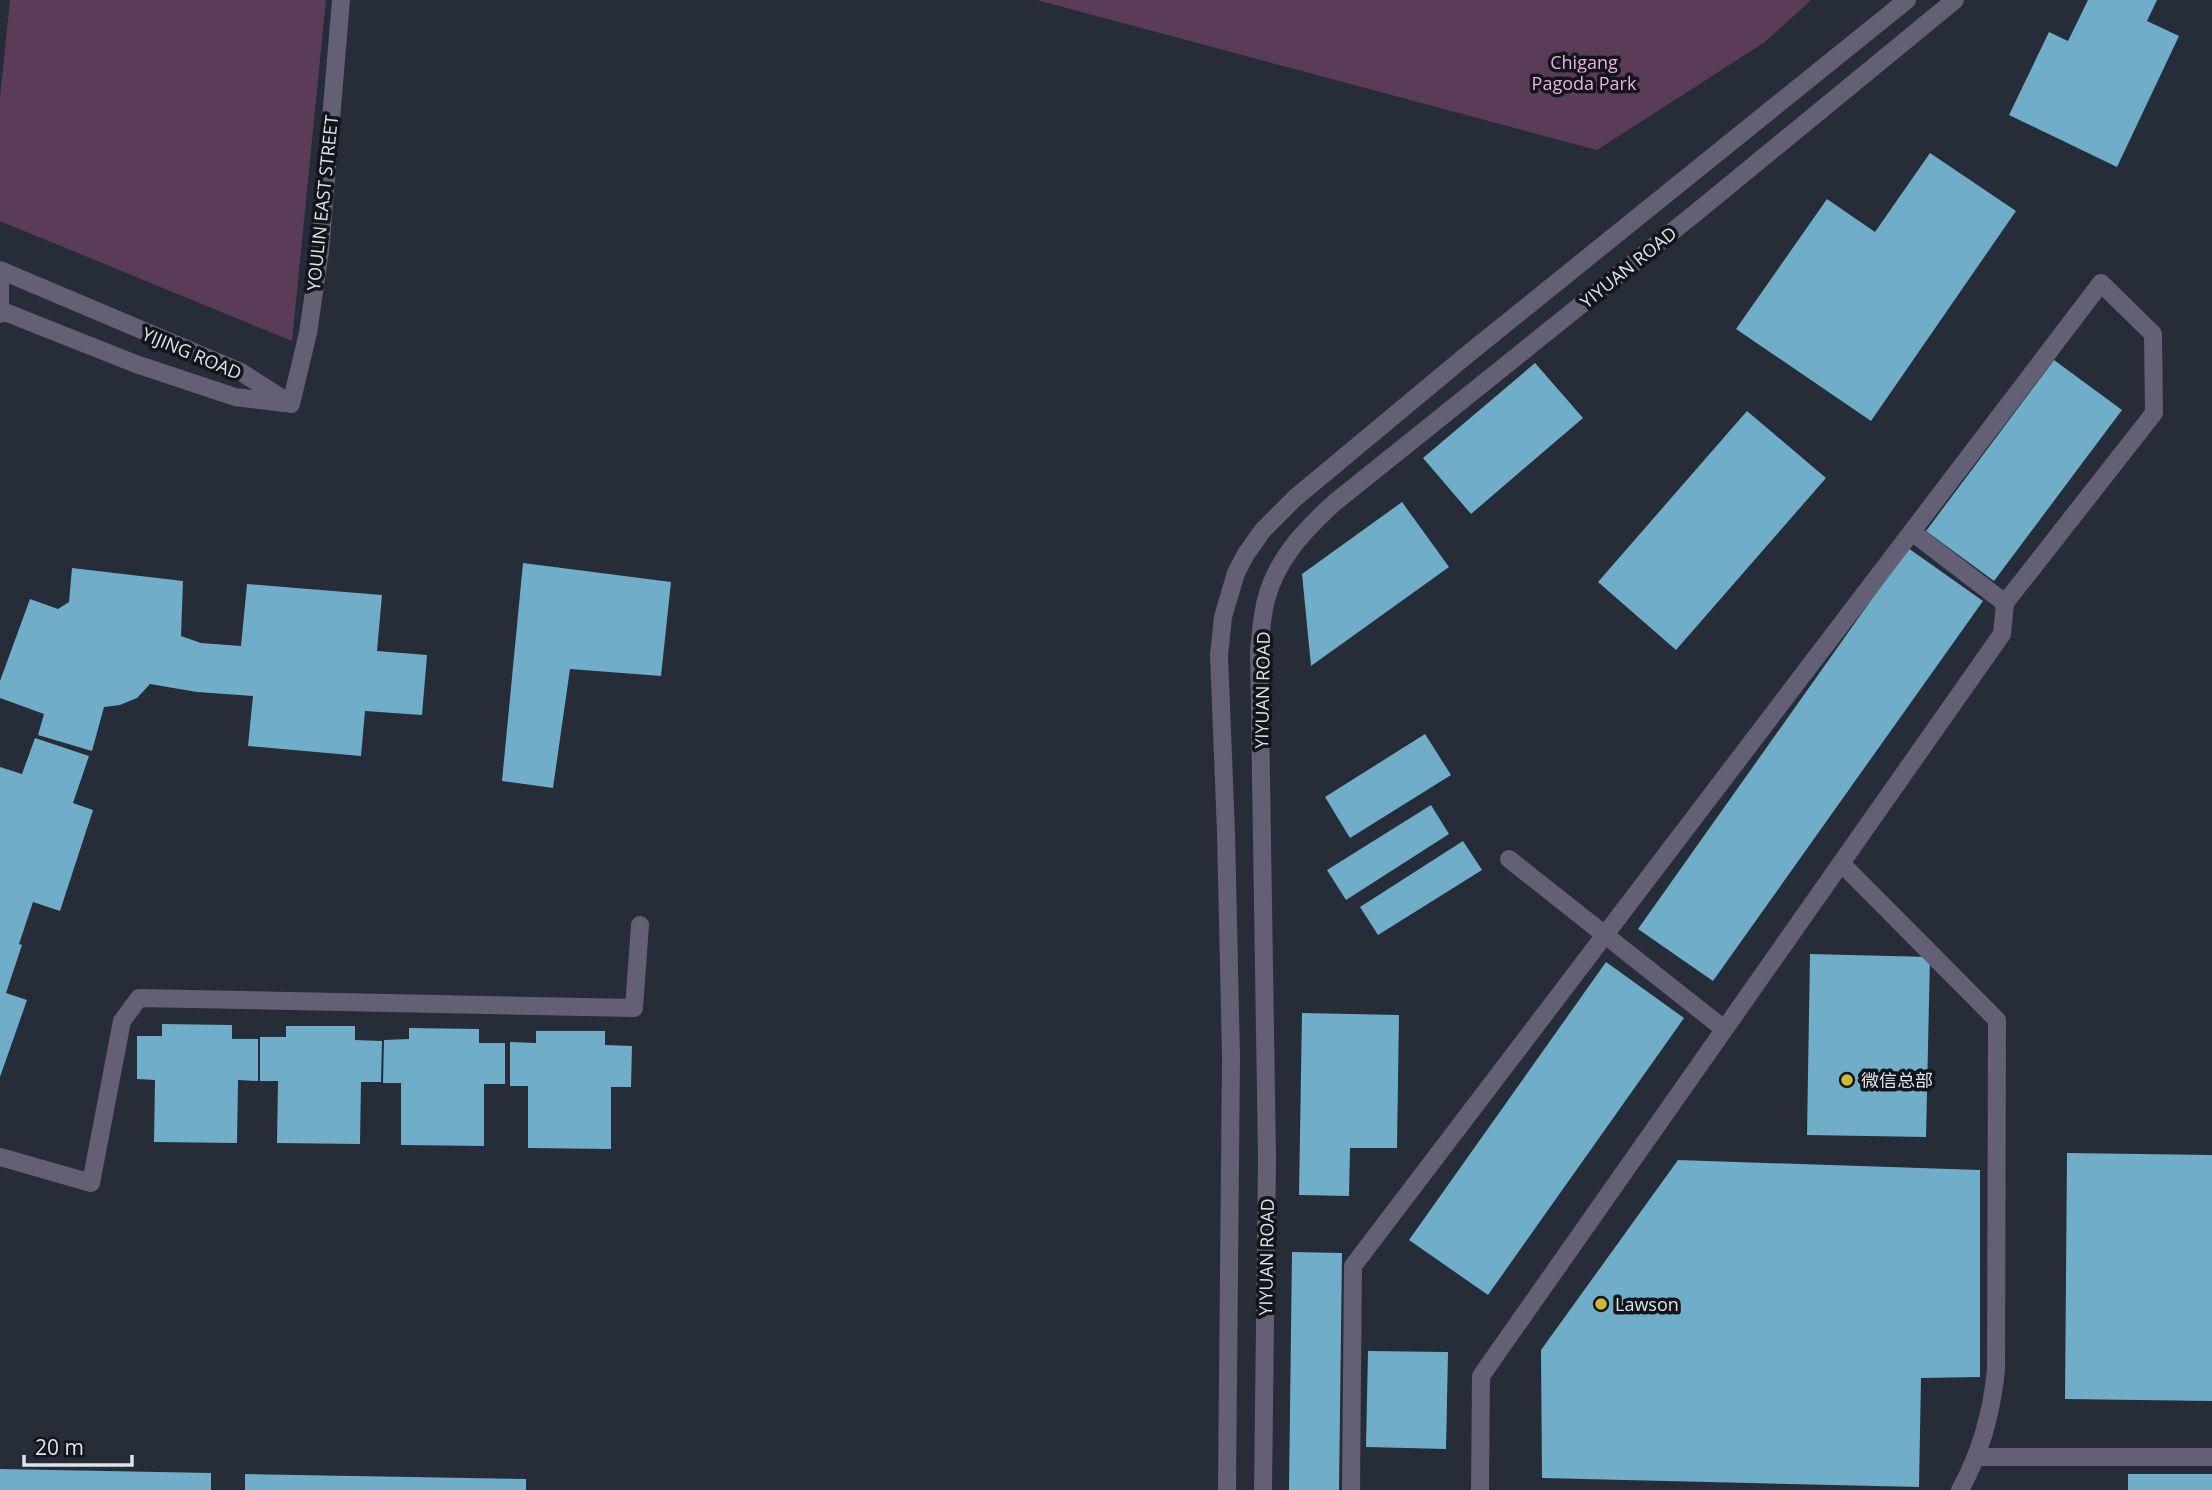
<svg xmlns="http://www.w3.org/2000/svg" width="2212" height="1490" font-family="'Open Sans','Noto Sans SC',sans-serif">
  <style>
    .green { fill: #5a3c59 }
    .building { fill: #6fadc9 }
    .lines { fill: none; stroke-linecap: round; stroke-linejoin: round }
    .service { stroke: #635f74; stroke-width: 18 }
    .minor { stroke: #635f74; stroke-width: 18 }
    .tertiary { stroke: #635f74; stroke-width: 18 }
    .poi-dot { fill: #d3b635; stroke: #12151a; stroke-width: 2.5 }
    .labels { text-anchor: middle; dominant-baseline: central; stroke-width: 7; stroke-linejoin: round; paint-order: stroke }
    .park-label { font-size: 18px; fill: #ecaee9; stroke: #12151a }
    .street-label { font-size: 18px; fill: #dfe4ec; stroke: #12151a }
    .poi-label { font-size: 18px; fill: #dfe4ec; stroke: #12151a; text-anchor: start }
  </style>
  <rect width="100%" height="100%" fill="#262c38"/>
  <g class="green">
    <path d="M10 0H326L292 341 0 221V98Z"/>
    <path d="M1037 0H1811L1765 42 1597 150Z"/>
  </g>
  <g class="building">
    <path d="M2088 0H2157L2147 21 2179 36 2117 167 2009 115 2049 32 2068 41Z"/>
    <path d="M1930 153 2016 211 1871 421 1736 329 1827 199 1875 232Z"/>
    <path d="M2054 360 2122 410 1994 581 1926 531Z"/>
    <path d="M1535 363 1583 418 1471 514 1423 458Z"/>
    <path d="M1747 411 1826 478 1676 650 1598 582Z"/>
    <path d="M1402 502 1449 567 1311 666 1302 574Z"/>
    <path d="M1908 548 1983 601 1713 981 1638 929Z"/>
    <path d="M523 563 671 582 661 676 570 669 553 788 502 781Z"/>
    <path d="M72 568 183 581 181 636 201 643 241 646 247 584 382 595 377 651 427 655 422 715 365 711 361 756 248 746 253 696 197 692 150 684 137 698 120 705 104 707 92 751 38 735 44 714 0 698V681L30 599 58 609 69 602Z"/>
    <path d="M1425 734 1451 775 1350 838 1325 797Z"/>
    <path d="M35 738 89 756 73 803 93 810 60 911 33 902 19 944 22 945 6 993 27 1000 0 1077V767L22 774Z"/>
    <path d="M1431 805 1449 834 1346 900 1327 870Z"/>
    <path d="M1463 841 1482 870 1378 935 1360 907Z"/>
    <path d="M1810 954 1930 957 1926 1137 1807 1135Z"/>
    <path d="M1606 962 1684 1018 1488 1295 1409 1240Z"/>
    <path d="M1302 1013 1399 1015 1397 1148H1350L1349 1196 1299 1195Z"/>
    <path d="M162 1024 232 1025V1039H258V1081L238 1080 237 1143 154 1142 155 1080 137 1079V1036H162Z"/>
    <path d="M286 1026H355V1040L382 1041 381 1082H361L360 1144 277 1143 278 1081H260V1037H286Z"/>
    <path d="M409 1028 479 1029V1043H505V1084H484V1146L401 1145V1083H383L384 1040 409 1039Z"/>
    <path d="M536 1031H605V1045L632 1046 631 1087H611V1149L528 1148V1086H510V1042L536 1043Z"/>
    <path d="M2067 1153 2212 1155V1401L2065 1399Z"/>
    <path d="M1678 1160 1980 1170V1377L1921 1378 1919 1487 1542 1478 1541 1350Z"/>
    <path d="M1292 1252 1342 1253 1339 1490H1289Z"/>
    <path d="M1368 1351 1448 1352 1446 1449 1366 1447Z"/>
    <path d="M0 1469 211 1473V1490H0Z"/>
    <path d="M245 1474 526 1479V1490H245Z"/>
    <rect x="2128" y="1474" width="84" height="16"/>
  </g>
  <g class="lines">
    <g class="service">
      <path d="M1509 859 1724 1029"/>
      <path d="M1841 863 1997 1020 1996 1370C1992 1411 1980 1454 1960 1490"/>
      <path d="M0 1157 91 1183 122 1021 139 998 634 1008 640 925"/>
      <path d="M1976 1457H2212"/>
      <path d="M1351 1490 1353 1266 2101 283 2153 334 2154 413 2005 603 1912 532"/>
      <path d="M1480 1490 1481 1376 2002 634 2005 603"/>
    </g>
    <g class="minor">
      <path d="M0 285V314"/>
      <path d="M291 404 308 333 320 251 341 0"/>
    </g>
    <g class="tertiary">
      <path d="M0 270 241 372 291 404"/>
      <path d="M0 310 136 364 235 397 284 403"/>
      <path d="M1227 1490 1231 1056 1226 832 1219 655 1223 617 1236 573 1246 554 1263 530 1295 498 1468 354 1907 0"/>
      <path d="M1263 1490 1267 1158 1259 649C1261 633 1262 615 1266 600 1277 558 1304 531 1334 503L1698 211 1955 0"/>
    </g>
  </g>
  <g class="poi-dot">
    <circle cx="1847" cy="1080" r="7"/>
    <circle cx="1601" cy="1304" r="7"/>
  </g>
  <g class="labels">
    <g class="park-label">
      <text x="1584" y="62">Chigang<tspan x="1584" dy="21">Pagoda Park</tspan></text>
    </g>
    <g class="street-label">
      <text transform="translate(322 203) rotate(-84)">YOULIN EAST STREET</text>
      <text transform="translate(1628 267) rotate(-39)">YIYUAN ROAD</text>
      <text transform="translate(192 353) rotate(23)">YIJING ROAD</text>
      <text transform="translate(1262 690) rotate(-89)">YIYUAN ROAD</text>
      <text transform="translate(1266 1257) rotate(-89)">YIYUAN ROAD</text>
    </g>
    <g class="poi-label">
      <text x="1861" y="1080">微信总部</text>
      <text x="1615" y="1304">Lawson</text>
    </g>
  </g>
  <path d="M24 1455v10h108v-10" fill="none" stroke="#dfe4ec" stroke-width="3.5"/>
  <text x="35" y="1455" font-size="21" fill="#dfe4ec" stroke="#12151a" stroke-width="5" paint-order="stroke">20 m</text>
</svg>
